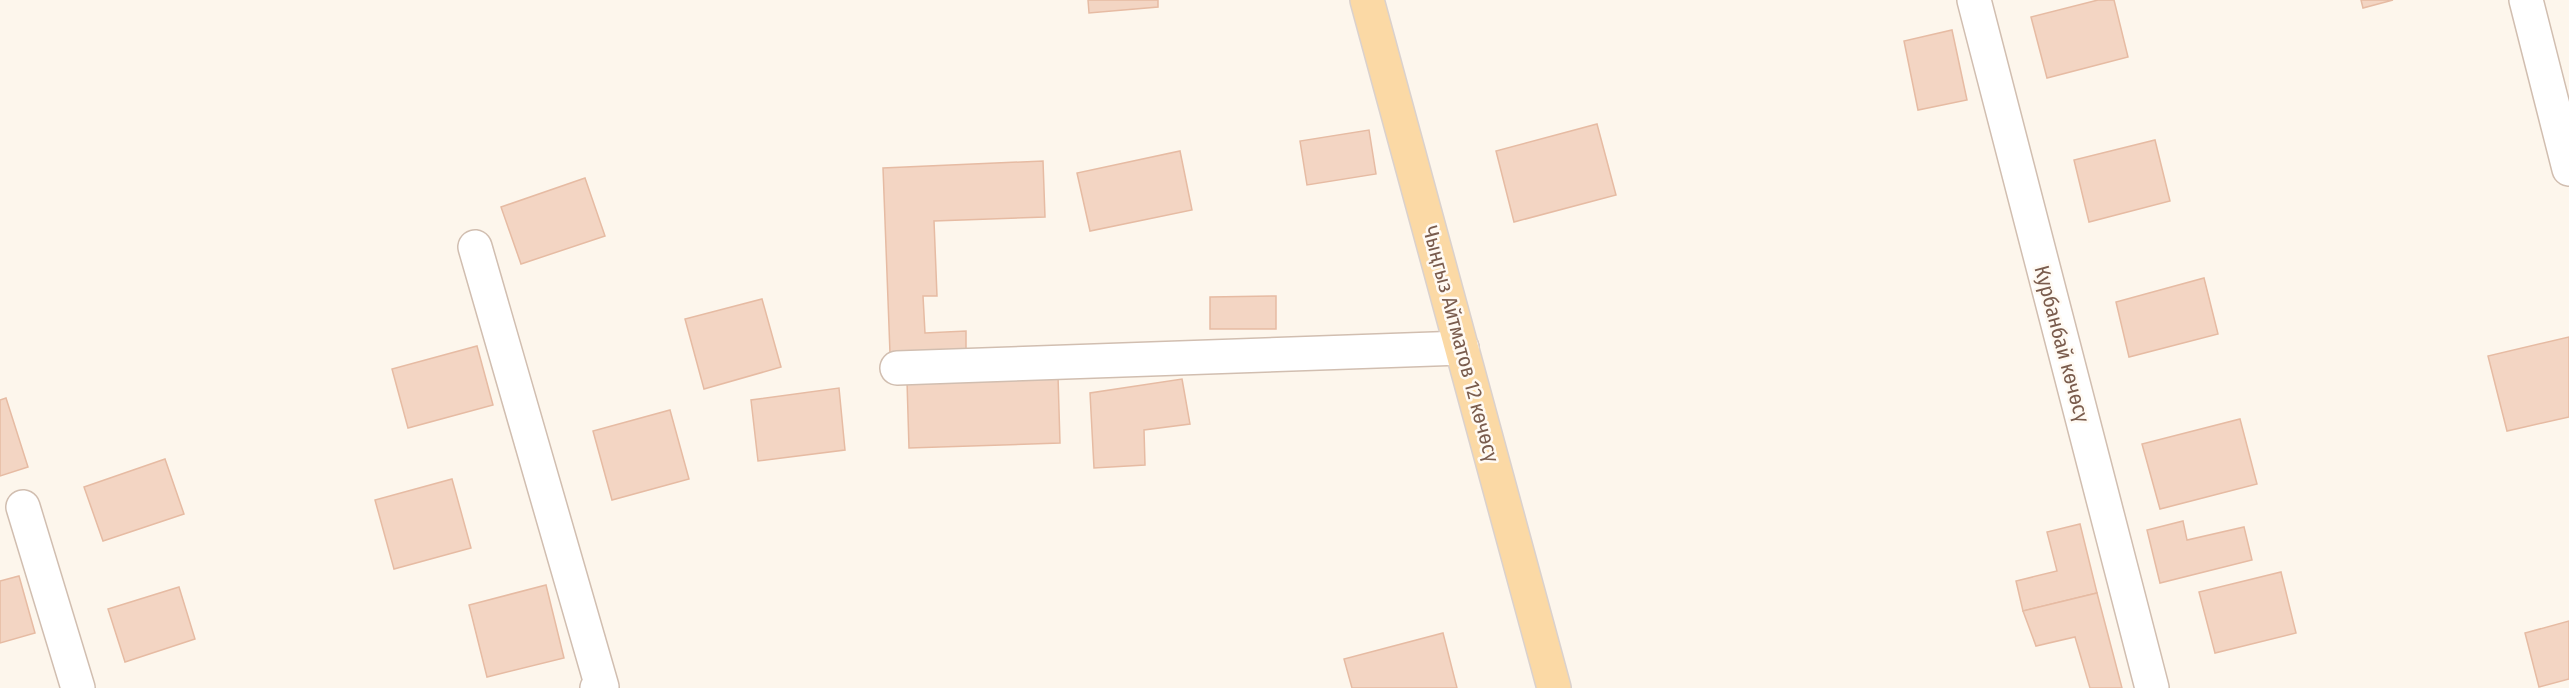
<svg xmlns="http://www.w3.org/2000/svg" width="2569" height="688" font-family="'Fira Sans Condensed',sans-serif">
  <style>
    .building { fill: #f3d5c3; stroke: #e6bba3; stroke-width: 1.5 }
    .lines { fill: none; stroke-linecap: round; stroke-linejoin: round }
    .minor-casing { stroke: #d1beb0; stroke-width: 36 }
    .major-casing { stroke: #dad1cd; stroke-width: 36 }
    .minor { stroke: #fff; stroke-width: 33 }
    .major { stroke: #fbd9a5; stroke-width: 33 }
    .labels { text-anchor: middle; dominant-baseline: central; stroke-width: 5; stroke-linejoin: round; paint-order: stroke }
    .street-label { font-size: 21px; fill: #7a5c4d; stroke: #fffaf3 }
  </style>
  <rect width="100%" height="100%" fill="#fdf6ec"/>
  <g class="building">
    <path d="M1088 0H1158V7L1089 13Z"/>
    <path d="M2098 0H2114L2128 57 2047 78 2031 17Z"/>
    <path d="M2361 0H2393L2363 8Z"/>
    <path d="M1952 30 1967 100 1918 110 1904 41Z"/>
    <path d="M1597 124 1616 195 1514 222 1496 151Z"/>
    <path d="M1369 130 1376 174 1307 185 1300 141Z"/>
    <path d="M2155 140 2170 201 2089 222 2074 160Z"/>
    <path d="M1180 151 1192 210 1090 231 1077 173Z"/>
    <path d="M1043 161 1045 217 934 221 937 296H923L925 333 966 331V349L890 353 883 168Z"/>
    <path d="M585 178 605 236 521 264 501 207Z"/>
    <path d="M2204 278 2218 334 2129 357 2116 302Z"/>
    <path d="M1276 296V329H1210V297Z"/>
    <path d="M762 299 781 367 704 389 685 319Z"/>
    <path d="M2569 337V417L2507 431 2488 356Z"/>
    <path d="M477 346 493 405 408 428 392 369Z"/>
    <path d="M1058 376 1060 443 909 448 907 381Z"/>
    <path d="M1182 379 1190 424 1144 430 1145 465 1094 468 1090 393Z"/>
    <path d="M839 388 845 450 758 461 751 400Z"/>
    <path d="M6 398 28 467 0 476V400Z"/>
    <path d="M670 410 689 479 612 500 593 431Z"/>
    <path d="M2240 419 2257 484 2160 509 2142 444Z"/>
    <path d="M165 459 184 514 103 541 84 487Z"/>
    <path d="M452 479 471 548 394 569 375 500Z"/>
    <path d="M2183 521 2187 540 2244 527 2252 560 2160 583 2147 530Z"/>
    <path d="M2080 524 2097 593 2023 611 2016 581 2057 571 2047 532Z"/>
    <path d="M2281 572 2296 633 2215 653 2199 592Z"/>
    <path d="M19 576 35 633 0 643V581Z"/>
    <path d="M546 585 564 658 487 677 469 605Z"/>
    <path d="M179 587 195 639 125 662 108 609Z"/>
    <path d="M2097 593 2122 688H2090L2075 637 2036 646 2023 611Z"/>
    <path d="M2569 621V679L2539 687 2525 633Z"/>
    <path d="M1443 633 1457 688H1352L1344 659Z"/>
  </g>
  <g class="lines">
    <g class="minor-casing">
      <g id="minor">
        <path d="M1974 0 2152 688"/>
        <path d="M2526 0 2569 169"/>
        <path d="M475 247 602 687 597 688"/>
        <path d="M897 368 1462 348"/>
        <path d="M23 507 78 688"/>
      </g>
    </g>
    <g class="major-casing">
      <path id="major" d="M1367 0 1554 688"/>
    </g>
    <use href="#minor" class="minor"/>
    <use href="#major" class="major"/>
  </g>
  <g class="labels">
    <g class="street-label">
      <text transform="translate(1461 344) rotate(75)">Чыңгыз Айтматов 12 көчөсү</text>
      <text transform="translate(2062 344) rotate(75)">Курбанбай көчөсү</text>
    </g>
  </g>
</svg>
